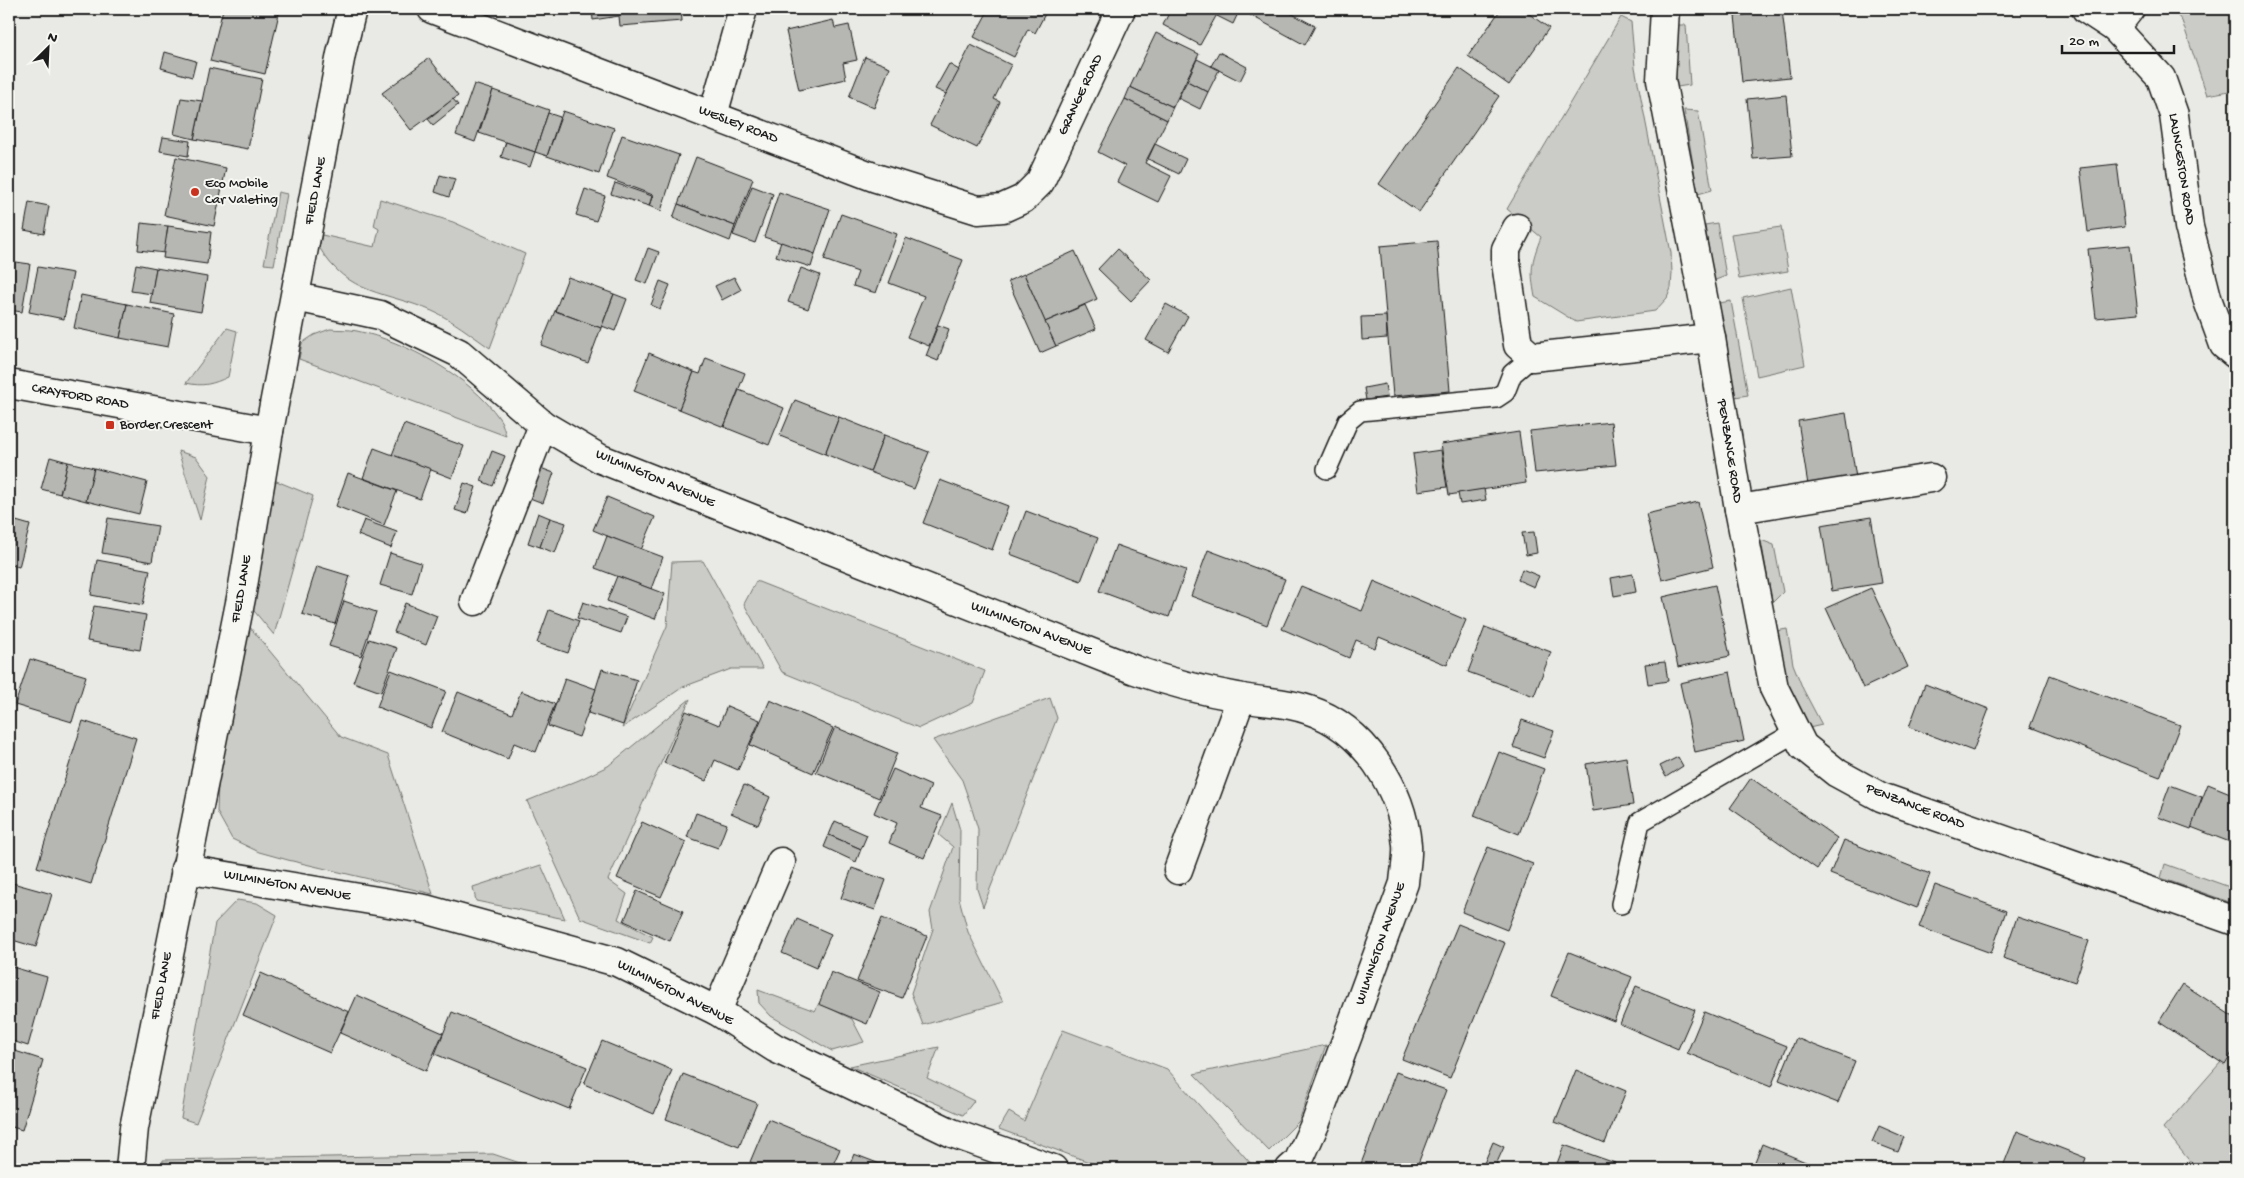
<svg xmlns="http://www.w3.org/2000/svg" width="2244" height="1178" font-family="'Gochi Hand',sans-serif">
  <style>
    .green { fill: #cbcbc7; stroke: #747472 }
    .building { fill: #b6b6b3; stroke: #1c1c1c }
    .lines { fill: none; stroke-linecap: round; stroke-linejoin: round }
    .service-casing { stroke: #1c1c1c; stroke-width: 22 }
    .minor-casing { stroke: #1c1c1c; stroke-width: 31 }
    .tertiary-casing { stroke: #1c1c1c; stroke-width: 31 }
    .service { stroke: #f6f6f2; stroke-width: 19 }
    .minor { stroke: #f6f6f2; stroke-width: 28 }
    .tertiary { stroke: #f6f6f2; stroke-width: 28 }
    .poi-dot { fill: #c8321e; stroke: #f6f6f2; stroke-width: 2 }
    .labels { text-anchor: middle; dominant-baseline: central; stroke-width: 4; stroke-linejoin: round; paint-order: stroke }
    .street-label { font-size: 14px; fill: #1c1c1c; stroke: #f6f6f2 }
    .poi-label { font-size: 14px; fill: #1c1c1c; stroke: #f6f6f2; text-anchor: start }
  </style>
  <rect width="100%" height="100%" fill="#e9e9e5"/>
  <filter id="ink" filterUnits="userSpaceOnUse"><feTurbulence type="fractalNoise" baseFrequency=".02" numOctaves="2"/><feDisplacementMap in="SourceGraphic" scale="10" xChannelSelector="R" yChannelSelector="G"/><feConvolveMatrix kernelMatrix="1 2 1 2 8 2 1 2 1" color-interpolation-filters="sRGB"/></filter>
  <g filter="url(#ink)">
    <g class="green">
      <path d="M2172 9H2235V90L2207 95 2182 21Z"/>
      <path d="M1621 17 1631 22 1635 67 1671 253 1672 273 1671 288 1667 298 1655 311 1576 322 1535 297C1530 270 1531 263 1541 237L1507 209Z"/>
      <path d="M1675 25H1686L1690 85 1677 87 1674 56Z"/>
      <path d="M1684 110 1698 111 1712 190 1698 194Z"/>
      <path d="M278 192 287 194 274 265 264 264Z"/>
      <path d="M380 199 453 222 525 254 490 348C471 335 453 320 432 311 386 291 348 296 319 247L322 235 375 247 379 229 374 226Z"/>
      <path d="M1717 223 1726 276 1713 281 1705 225Z"/>
      <path d="M1781 227 1788 271 1739 279 1731 234Z"/>
      <path d="M1791 287 1805 365 1757 376 1743 298Z"/>
      <path d="M1731 301 1748 395 1735 397 1719 303Z"/>
      <path d="M227 328 237 331 228 377C213 384 203 387 186 383Z"/>
      <path d="M330 329C339 330 349 329 357 331 405 341 471 377 499 418 503 423 504 430 506 436L299 359 302 343 314 335Z"/>
      <path d="M178 451 196 457 210 476 200 520Z"/>
      <path d="M274 480 313 496 274 635 250 606Z"/>
      <path d="M1761 540 1774 545 1783 592 1772 603Z"/>
      <path d="M703 561 763 669H731L683 687 622 728 667 626 672 562Z"/>
      <path d="M756 581 985 671 973 703 919 728 782 672 744 604Z"/>
      <path d="M249 626 341 737 388 755 433 894 288 860 259 852 232 839 217 812 218 783Z"/>
      <path d="M1787 629 1793 664 1803 689 1822 725 1809 728 1785 681 1776 631Z"/>
      <path d="M1050 698 1057 718 983 907 977 889 978 829 970 803 962 780 933 740Z"/>
      <path d="M690 699 608 880 627 894 618 919 653 937 650 943 580 918 527 801 579 780 608 766Z"/>
      <path d="M952 803 960 830 959 898 968 932 1003 1002 923 1025 911 993 933 929 930 912 953 847 939 835Z"/>
      <path d="M2165 864 2235 889V904L2161 878Z"/>
      <path d="M541 865 565 919 476 901 473 887Z"/>
      <path d="M237 900 257 903 277 915 196 1123 181 1118 215 923Z"/>
      <path d="M758 990 815 1011 819 1003 852 1019 864 1042 832 1051 771 1016 759 1003Z"/>
      <path d="M1063 1030 1167 1069 1253 1166 1246 1169H1108L999 1129 1009 1112 1024 1121Z"/>
      <path d="M1326 1045 1299 1121 1269 1151 1194 1074Z"/>
      <path d="M939 1047 927 1078 974 1101 963 1115 850 1066Z"/>
      <path d="M2235 1050V1169H2196L2163 1128 2221 1062Z"/>
      <path d="M493 1154 538 1169H162L163 1160Z"/>
    </g>
    <g class="building">
      <path d="M223 9H280L265 74 210 61Z"/>
      <path d="M592 9H681L682 21 620 26 619 16 593 20Z"/>
      <path d="M989 9H1039L1046 12 1035 33 1028 29 1014 57 974 37Z"/>
      <path d="M1171 9H1220L1200 45 1163 25Z"/>
      <path d="M1220 9H1240L1233 24 1217 16Z"/>
      <path d="M1254 9H1283L1315 26 1305 45 1250 15Z"/>
      <path d="M1501 9H1522L1549 28 1509 85 1468 56Z"/>
      <path d="M1782 10 1790 77 1742 82 1735 16Z"/>
      <path d="M833 20 835 28 849 25 857 60 843 63 846 79 799 90 786 31Z"/>
      <path d="M1156 33 1199 54 1173 107 1130 87Z"/>
      <path d="M971 45 1011 65 994 99 1000 102 977 148 930 125Z"/>
      <path d="M165 52 196 61 192 77 161 68Z"/>
      <path d="M1219 52 1247 67 1240 81 1211 66Z"/>
      <path d="M865 57 890 67 874 108 849 97Z"/>
      <path d="M429 58 458 96 411 130 382 93Z"/>
      <path d="M1197 59 1219 70 1208 92 1187 81Z"/>
      <path d="M949 64 959 70 946 94 935 89Z"/>
      <path d="M209 68 262 79 248 149 194 139Z"/>
      <path d="M1459 68 1499 96 1419 212 1379 184Z"/>
      <path d="M1187 81 1208 92 1200 109 1178 98Z"/>
      <path d="M474 84 493 90 475 142 456 135Z"/>
      <path d="M1130 87 1173 107 1167 120 1125 99Z"/>
      <path d="M493 90 549 110 535 152 479 133Z"/>
      <path d="M1786 95 1792 156 1753 159 1747 99Z"/>
      <path d="M181 98 202 101 194 139 174 134Z"/>
      <path d="M453 99 458 105 433 125 428 119Z"/>
      <path d="M1125 99 1167 120 1145 163 1171 176 1158 202 1117 182 1125 166 1098 152Z"/>
      <path d="M563 111 614 128 599 174 547 156Z"/>
      <path d="M548 113 560 117 547 156 535 152Z"/>
      <path d="M622 135 679 155 661 211 649 206 653 195 607 178Z"/>
      <path d="M163 137 190 141 188 156 160 151Z"/>
      <path d="M506 142 535 152 530 167 501 157Z"/>
      <path d="M1155 144 1186 159 1179 174 1148 159Z"/>
      <path d="M2235 147V176L2230 148Z"/>
      <path d="M176 157 226 168 214 226 164 215Z"/>
      <path d="M696 157 753 179 735 226 678 204Z"/>
      <path d="M2117 164 2125 227 2088 232 2080 168Z"/>
      <path d="M440 175 455 179 449 197 435 192Z"/>
      <path d="M615 183 652 196 649 206 611 194Z"/>
      <path d="M752 186 773 194 755 243 733 235Z"/>
      <path d="M585 189 605 196 596 221 576 215Z"/>
      <path d="M779 192 830 209 815 254 764 237Z"/>
      <path d="M29 202 49 206 44 234 24 230Z"/>
      <path d="M678 204 735 226 730 241 673 218Z"/>
      <path d="M841 214 897 234 876 293 853 286 858 272 824 260Z"/>
      <path d="M141 223 168 226 165 253 138 250Z"/>
      <path d="M168 226 211 232 207 264 163 258Z"/>
      <path d="M906 238 963 260 929 346 907 337 924 296 889 283Z"/>
      <path d="M1437 241 1450 391 1393 396 1380 246Z"/>
      <path d="M781 242 815 254 811 267 776 256Z"/>
      <path d="M2130 245 2138 314 2096 318 2088 249Z"/>
      <path d="M648 248 659 252 647 284 636 280Z"/>
      <path d="M1117 249 1151 280 1131 301 1098 269Z"/>
      <path d="M1075 251 1097 299 1045 322 1024 274Z"/>
      <path d="M9 261 30 264 22 312 9 310Z"/>
      <path d="M136 264 156 268 152 294 131 291Z"/>
      <path d="M38 267 73 273 64 319 29 312Z"/>
      <path d="M156 268 207 277 201 312 150 303Z"/>
      <path d="M801 268 820 275 808 309 788 302Z"/>
      <path d="M1024 274 1056 346 1040 353 1008 281Z"/>
      <path d="M568 277 614 294 601 328 555 311Z"/>
      <path d="M734 277 741 290 722 300 715 286Z"/>
      <path d="M660 281 670 285 660 309 651 305Z"/>
      <path d="M614 294 627 299 615 331 602 326Z"/>
      <path d="M81 295 127 304 120 338 74 328Z"/>
      <path d="M127 304 174 314 168 347 120 338Z"/>
      <path d="M1166 304 1188 316 1168 352 1146 340Z"/>
      <path d="M1085 305 1096 329 1056 346 1045 322Z"/>
      <path d="M555 311 601 328 588 363 541 345Z"/>
      <path d="M1386 316 1387 338 1362 340 1361 317Z"/>
      <path d="M938 325 949 329 938 361 926 356Z"/>
      <path d="M649 353 694 372 679 409 634 391Z"/>
      <path d="M706 358 745 373 724 427 679 409 694 372 700 374Z"/>
      <path d="M1385 384 1387 397 1366 400 1364 388Z"/>
      <path d="M739 390 784 408 769 445 724 427Z"/>
      <path d="M795 400 839 417 825 454 780 436Z"/>
      <path d="M1846 413 1856 478 1808 485 1798 421Z"/>
      <path d="M839 417 884 435 870 472 825 454Z"/>
      <path d="M1611 422 1616 465 1535 473 1530 431Z"/>
      <path d="M404 424 464 446 452 478 392 455Z"/>
      <path d="M1519 432 1526 483 1449 495 1441 444Z"/>
      <path d="M884 435 929 452 914 489 870 472Z"/>
      <path d="M374 448 431 469 420 499 363 478Z"/>
      <path d="M1441 450 1447 487 1418 491 1413 454Z"/>
      <path d="M492 451 505 456 493 486 481 481Z"/>
      <path d="M50 457 68 462 60 494 41 489Z"/>
      <path d="M68 462 94 468 86 501 60 494Z"/>
      <path d="M538 467 554 473 543 503 527 497Z"/>
      <path d="M94 468 147 482 139 514 86 501Z"/>
      <path d="M348 473 397 491 384 525 336 506Z"/>
      <path d="M940 480 1008 506 992 550 923 523Z"/>
      <path d="M464 483 476 487 467 514 455 510Z"/>
      <path d="M1484 489 1486 500 1460 504 1458 493Z"/>
      <path d="M607 497 655 517 641 550 593 530Z"/>
      <path d="M1698 502 1713 567 1662 580 1646 514Z"/>
      <path d="M1026 511 1098 538 1081 581 1010 554Z"/>
      <path d="M538 513 550 518 540 547 528 543Z"/>
      <path d="M1871 517 1882 583 1832 591 1821 525Z"/>
      <path d="M108 518 158 526 152 562 102 553Z"/>
      <path d="M550 518 566 523 555 553 540 547Z"/>
      <path d="M9 519 30 525 19 567 9 564Z"/>
      <path d="M364 520 397 532 391 548 358 535Z"/>
      <path d="M1534 532 1537 553 1526 555 1522 533Z"/>
      <path d="M607 536 663 557 651 589 595 568Z"/>
      <path d="M1116 545 1186 570 1169 617 1099 591Z"/>
      <path d="M1208 550 1285 579 1267 625 1191 596Z"/>
      <path d="M390 553 421 563 412 594 380 585Z"/>
      <path d="M97 560 150 570 143 605 91 595Z"/>
      <path d="M317 566 350 576 335 624 302 614Z"/>
      <path d="M1522 569 1539 576 1534 587 1518 580Z"/>
      <path d="M1633 574 1636 592 1614 596 1611 578Z"/>
      <path d="M617 576 665 594 655 619 607 601Z"/>
      <path d="M1374 581 1466 620 1447 665 1379 637 1375 648 1356 640 1349 658 1282 629 1301 586 1362 611Z"/>
      <path d="M1715 585 1730 656 1678 667 1663 597Z"/>
      <path d="M1871 588 1908 667 1863 688 1826 608Z"/>
      <path d="M344 601 376 612 361 656 329 646Z"/>
      <path d="M583 602 627 617 621 633 577 618Z"/>
      <path d="M405 603 437 616 426 645 394 632Z"/>
      <path d="M94 606 146 615 140 650 87 641Z"/>
      <path d="M549 610 579 621 568 653 537 643Z"/>
      <path d="M1485 627 1551 652 1534 696 1468 672Z"/>
      <path d="M369 639 397 648 381 692 353 682Z"/>
      <path d="M30 659 86 676 72 722 15 705Z"/>
      <path d="M1665 662 1668 681 1648 684 1645 664Z"/>
      <path d="M602 669 637 680 623 725 588 713Z"/>
      <path d="M391 670 446 691 431 728 377 707Z"/>
      <path d="M1730 672 1744 741 1695 752 1680 683Z"/>
      <path d="M2050 675 2180 725 2160 777 2030 727Z"/>
      <path d="M565 678 596 689 579 737 548 726Z"/>
      <path d="M1925 684 1989 709 1973 751 1909 727Z"/>
      <path d="M521 691 555 704 536 752 514 743 508 759 442 732 458 692 512 714Z"/>
      <path d="M770 700 833 728 813 773 750 745Z"/>
      <path d="M727 706 760 720 738 770 715 760 706 781 664 763 686 711 719 725Z"/>
      <path d="M1522 720 1554 731 1544 758 1513 747Z"/>
      <path d="M83 721 136 738 91 884 37 867Z"/>
      <path d="M835 727 897 753 879 798 816 772Z"/>
      <path d="M1499 752 1544 769 1519 834 1474 816Z"/>
      <path d="M1626 757 1633 805 1593 811 1586 764Z"/>
      <path d="M1678 757 1683 766 1666 777 1660 766Z"/>
      <path d="M893 769 931 786 921 808 942 816 924 858 889 843 897 823 874 813Z"/>
      <path d="M1751 778 1837 838 1817 869 1730 808Z"/>
      <path d="M2208 784 2235 795V844L2191 827Z"/>
      <path d="M744 785 770 797 758 825 731 813Z"/>
      <path d="M2170 785 2202 797 2191 829 2158 817Z"/>
      <path d="M696 813 727 824 718 848 687 837Z"/>
      <path d="M835 821 867 835 861 849 829 835Z"/>
      <path d="M642 822 686 842 661 897 617 878Z"/>
      <path d="M829 835 861 849 856 862 824 847Z"/>
      <path d="M1844 840 1930 874 1917 908 1830 874Z"/>
      <path d="M1488 847 1533 864 1507 930 1462 912Z"/>
      <path d="M852 868 886 880 875 910 841 898Z"/>
      <path d="M9 882 52 894 36 947 9 939Z"/>
      <path d="M1935 885 2006 911 1991 953 1919 927Z"/>
      <path d="M637 891 683 911 670 941 624 921Z"/>
      <path d="M2017 917 2089 941 2075 982 2003 958Z"/>
      <path d="M882 918 927 936 902 998 857 981Z"/>
      <path d="M797 919 831 934 816 968 782 953Z"/>
      <path d="M1458 924 1505 943 1450 1078 1402 1059Z"/>
      <path d="M1569 952 1632 977 1614 1021 1551 996Z"/>
      <path d="M9 966 47 977 28 1046 9 1040Z"/>
      <path d="M831 972 880 992 867 1024 819 1004Z"/>
      <path d="M261 973 349 1012 330 1053 243 1015Z"/>
      <path d="M2183 984 2235 1018V1048L2225 1065 2159 1022Z"/>
      <path d="M1636 986 1695 1010 1678 1049 1620 1024Z"/>
      <path d="M357 995 443 1033 426 1071 340 1033Z"/>
      <path d="M452 1012 587 1067 569 1109 435 1054Z"/>
      <path d="M1704 1012 1787 1046 1771 1087 1687 1053Z"/>
      <path d="M1796 1038 1855 1061 1838 1103 1779 1080Z"/>
      <path d="M602 1041 672 1070 654 1114 584 1084Z"/>
      <path d="M9 1049 43 1060 22 1130 9 1126Z"/>
      <path d="M1576 1070 1626 1091 1605 1143 1555 1122Z"/>
      <path d="M1396 1072 1446 1090 1416 1169H1359Z"/>
      <path d="M683 1074 757 1103 739 1147 666 1119Z"/>
      <path d="M768 1119 840 1149 831 1169H766L750 1162Z"/>
      <path d="M1879 1126 1904 1137 1898 1152 1872 1142Z"/>
      <path d="M2017 1131 2086 1158 2082 1169H2002Z"/>
      <path d="M1493 1142 1504 1147 1494 1169H1485L1482 1168Z"/>
      <path d="M1762 1144 1808 1163 1805 1169H1752Z"/>
      <path d="M1564 1145 1615 1163 1613 1169H1555Z"/>
      <path d="M854 1154 893 1169H848Z"/>
    </g>
    <g class="lines">
      <g class="service-casing">
        <g id="service">
          <path d="M1327 469 1348 421 1360 411 1496 398 1505 392 1512 374 1532 357"/>
          <path d="M1621 904 1640 822 1796 732"/>
        </g>
      </g>
      <g class="minor-casing">
        <g id="minor">
          <path d="M432 9 876 178 978 210 1003 208 1023 199 1040 182 1121 9"/>
          <path d="M1665 9 1661 80 1711 338 1739 509 1774 688 1803 746 1837 773 1881 797 2235 921"/>
          <path d="M2086 9 2115 28 2161 78 2174 115 2189 227 2208 301 2224 345 2235 354"/>
          <path d="M2115 28 2130 9"/>
          <path d="M713 115 743 9"/>
          <path d="M1517 228 1506 249V263L1518 345 1532 357 1711 338"/>
          <path d="M296 297 380 315 459 353 543 425 601 459 1135 670C1169 682 1203 691 1238 697 1264 703 1283 701 1309 710 1364 728 1402 789 1407 845 1408 857 1405 870 1404 883L1316 1122 1298 1162 1290 1169"/>
          <path d="M1739 509 1931 478"/>
          <path d="M475 601 543 425"/>
          <path d="M185 869 425 909 617 962 717 1011 775 1048 952 1133 1053 1169"/>
          <path d="M1178 870 1241 698"/>
          <path d="M717 1011 781 862"/>
          <path d="M130 1169 134 1128 241 598 269 431"/>
        </g>
      </g>
      <g class="tertiary-casing">
        <path id="tertiary" d="M9 384 269 431 341 54 352 9"/>
      </g>
      <use href="#service" class="service"/>
      <use href="#minor" class="minor"/>
      <use href="#tertiary" class="tertiary"/>
    </g>
  </g>
  <g class="poi-dot">
    <circle cx="195" cy="192" r="5"/>
    <rect x="105" y="420" width="10" height="10" rx="2.5"/>
  </g>
  <g class="labels">
    <g class="street-label">
      <text transform="translate(1081 95) rotate(-65)">GRANGE ROAD</text>
      <text transform="translate(738 125) rotate(21)">WESLEY ROAD</text>
      <text transform="translate(2181 169) rotate(81)">LAUNCESTON ROAD</text>
      <text transform="translate(316 191) rotate(-79)">FIELD LANE</text>
      <text transform="translate(80 397) rotate(10)">CRAYFORD ROAD</text>
      <text transform="translate(1729 451) rotate(81)">PENZANCE ROAD</text>
      <text transform="translate(655 479) rotate(23)">WILMINGTON AVENUE</text>
      <text transform="translate(242 589) rotate(-80)">FIELD LANE</text>
      <text transform="translate(1031 629) rotate(21)">WILMINGTON AVENUE</text>
      <text transform="translate(1915 807) rotate(21)">PENZANCE ROAD</text>
      <text transform="translate(287 886) rotate(10)">WILMINGTON AVENUE</text>
      <text transform="translate(1381 944) rotate(-71)">WILMINGTON AVENUE</text>
      <text transform="translate(162 986) rotate(-79)">FIELD LANE</text>
      <text transform="translate(675 993) rotate(27)">WILMINGTON AVENUE</text>
    </g>
    <g class="poi-label">
      <text x="205" y="184">Eco MObile<tspan x="205" dy="16">Car Valeting</tspan></text>
      <text x="120" y="425">Border Crescent</text>
    </g>
  </g>
  <rect width="2244" height="1178" fill="none" stroke="#f6f6f2" stroke-width="30"/>
  <rect x="15" y="15" width="2214" height="1148" fill="none" stroke="#1c1c1c" stroke-width="2" filter="url(#ink)"/>
  <g transform="translate(48 48) rotate(24)" stroke="#f6f6f2" stroke-width="4" paint-order="stroke">
  <path d="M0-4L9 19L0 12L-9 19Z" fill="#1c1c1c"/>
  <text y="-8" font-size="14" font-weight="bold" text-anchor="middle" fill="#1c1c1c">N</text>
  </g>
  <path d="M2062 45v8h112v-8" fill="none" stroke="#1c1c1c" stroke-width="2.5"/>
  <text x="2069" y="45" font-size="15" fill="#1c1c1c" stroke="#f6f6f2" stroke-width="4" paint-order="stroke">20 m</text>
</svg>
